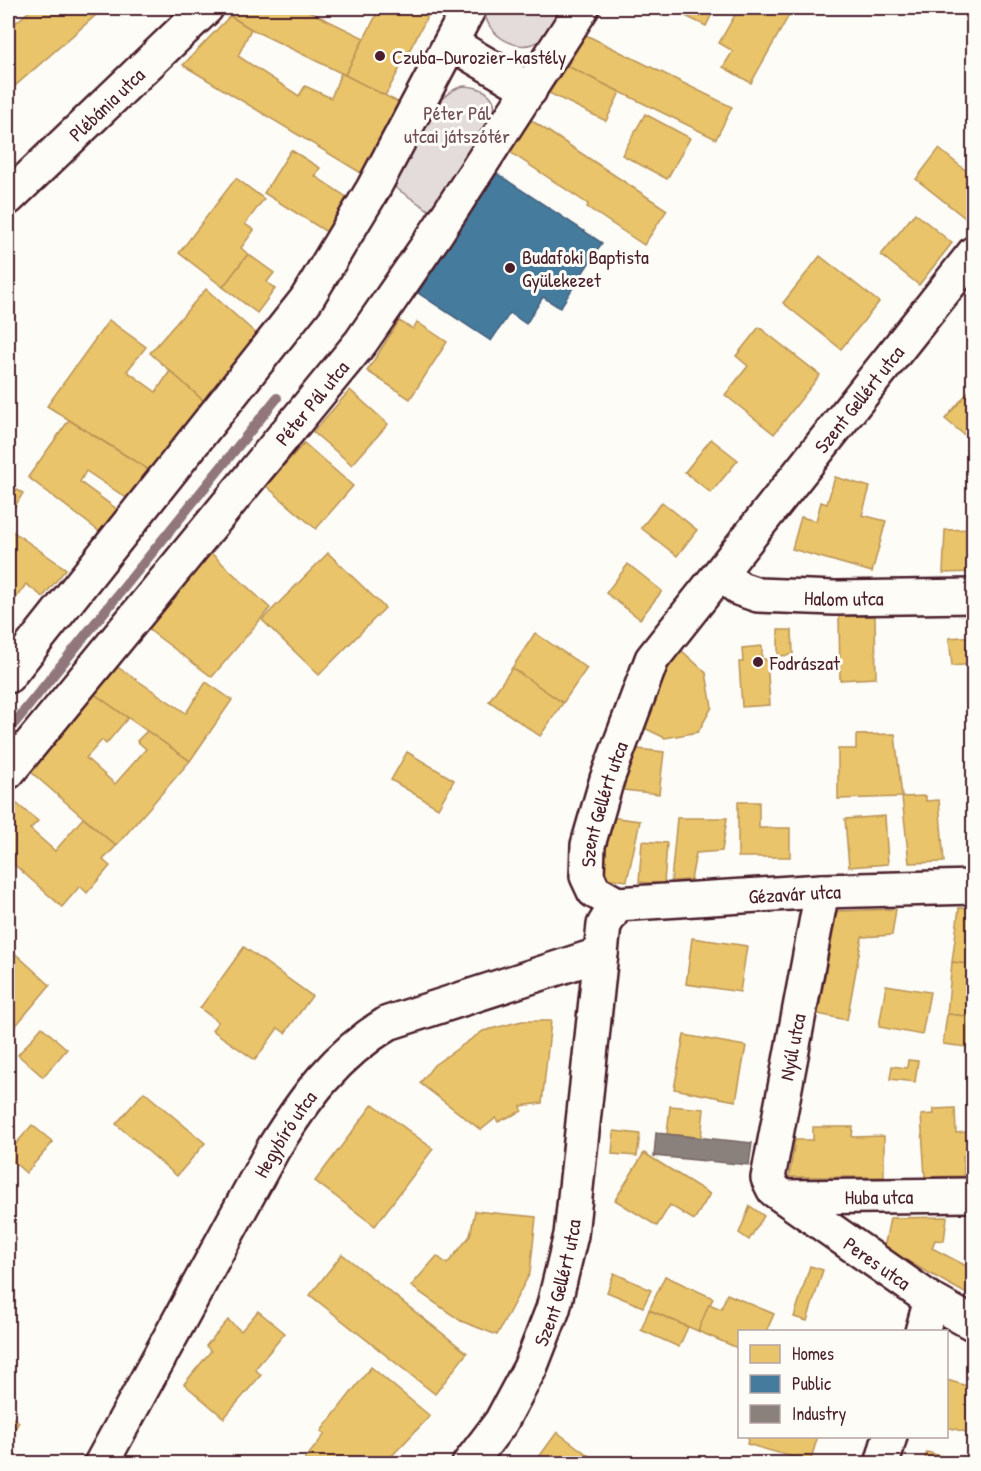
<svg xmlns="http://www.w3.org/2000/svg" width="981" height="1471" font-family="'Patrick Hand',sans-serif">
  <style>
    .green { fill: #e3dcda; stroke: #967e82; stroke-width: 1.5 }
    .homes { fill: #e9c46a; stroke: #b99257; stroke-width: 1.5 }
    .public { fill: #457b9d; stroke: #465f7b; stroke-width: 1.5 }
    .industry { fill: #8a817c; stroke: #776464; stroke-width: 1.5 }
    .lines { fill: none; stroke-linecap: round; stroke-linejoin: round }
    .stream { stroke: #91777b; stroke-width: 10 }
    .minor-casing { stroke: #4a1f2b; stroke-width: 38 }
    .minor { stroke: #fdfcf7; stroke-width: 33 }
    .poi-dot { fill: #4a1f2b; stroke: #fdfcf7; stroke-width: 2 }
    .labels { text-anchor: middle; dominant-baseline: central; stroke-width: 6; stroke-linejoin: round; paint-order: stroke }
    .poi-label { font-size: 20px; fill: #4a1f2b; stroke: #fdfcf7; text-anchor: start }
    .street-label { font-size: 20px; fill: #4a1f2b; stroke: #fdfcf7 }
    .park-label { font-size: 20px; fill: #704e57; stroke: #fdfcf7 }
  </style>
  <rect width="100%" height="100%" fill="#fdfcf7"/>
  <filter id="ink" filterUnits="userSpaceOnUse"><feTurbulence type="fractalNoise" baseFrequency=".0167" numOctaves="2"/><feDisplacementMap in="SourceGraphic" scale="12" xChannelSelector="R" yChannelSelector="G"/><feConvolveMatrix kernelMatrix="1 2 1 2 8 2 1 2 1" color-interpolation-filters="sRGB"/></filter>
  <g filter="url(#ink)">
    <g class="green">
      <path d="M485 8H568C559 19 550 35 537 42 515 54 483 32 485 8Z"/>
      <path d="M464 86C487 87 500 98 493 121L433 213 390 184C406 157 431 92 464 86Z"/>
    </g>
    <g class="homes">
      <path d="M33 8H104L8 92V29Z"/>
      <path d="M238 8H302L364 38 345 75 251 29 230 16Z"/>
      <path d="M380 8H432L385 96 345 75Z"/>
      <path d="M669 8H715L706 26Z"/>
      <path d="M739 8H793L751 83 723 67 733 51 719 43Z"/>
      <path d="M230 16 251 29 238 56 299 96 305 86 331 98 341 73 400 103 361 173 183 65Z"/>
      <path d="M586 35 732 107 716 139 567 66Z"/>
      <path d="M567 66 620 92 606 121 549 93Z"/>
      <path d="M645 114 690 138 667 179 622 155Z"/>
      <path d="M531 120 667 210 644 245 587 207 588 204 510 152Z"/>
      <path d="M939 149 974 177V216L969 221 916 179Z"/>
      <path d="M291 150 320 168 315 176 348 198 330 234 264 193Z"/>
      <path d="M236 178 264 199 245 224 254 230 241 248 248 254 223 287 179 253Z"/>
      <path d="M915 213 952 243 919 285 881 255Z"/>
      <path d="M248 254 274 273 267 282 275 289 257 313 223 287Z"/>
      <path d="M820 256 879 302 841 349 783 303Z"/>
      <path d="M206 289 260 337 207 404 150 353Z"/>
      <path d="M109 320 146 347 127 371 156 392 170 371 207 404 152 472 47 406Z"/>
      <path d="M399 321 413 329 417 322 447 342 410 399 367 371Z"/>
      <path d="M759 327 820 375 774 434 725 395 748 366 736 356Z"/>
      <path d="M974 385V443L945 419Z"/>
      <path d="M350 390 388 424 352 465 313 432Z"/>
      <path d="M69 420 152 472 128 499 86 471 80 482 118 510 100 532 28 477Z"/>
      <path d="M711 439 738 460 711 493 685 472Z"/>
      <path d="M304 443 353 486 316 529 266 486Z"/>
      <path d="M835 477 870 487 862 515 886 521 872 572 792 549 801 517 816 521 821 502 827 504Z"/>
      <path d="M8 485 23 493 8 518Z"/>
      <path d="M662 502 697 530 677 556 641 528Z"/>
      <path d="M8 528 66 569 43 597 26 584 10 607 8 605V580L10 576 8 574Z"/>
      <path d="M974 529V572L943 573 945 530Z"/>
      <path d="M210 552 270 608 212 677 145 627Z"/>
      <path d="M328 553 385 608 319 675 262 620Z"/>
      <path d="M628 564 662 591 640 619 606 593Z"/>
      <path d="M839 616H875L876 678 840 680Z"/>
      <path d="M778 630H792L793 655 778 656Z"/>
      <path d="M535 633 587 668 563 703 512 668Z"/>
      <path d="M974 636V664L952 666 949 638Z"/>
      <path d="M762 646V659H767L770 705 742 707 739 662H743L742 648Z"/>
      <path d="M679 648 706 673 712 707 698 732 665 738 638 725Z"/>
      <path d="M113 664 186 713 206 682 232 700 190 761 90 691Z"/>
      <path d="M512 668 563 703 540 736 489 701Z"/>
      <path d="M90 691 128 718 106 744 102 740 86 758 115 784 146 749 137 741 147 731 190 761 116 846 24 766Z"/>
      <path d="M895 734 902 797 838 799V749H856V735Z"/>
      <path d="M629 748 664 752 659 794 624 790Z"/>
      <path d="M407 752 454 780 438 808 391 780Z"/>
      <path d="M926 796V801L939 800 944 862 909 863 902 797Z"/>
      <path d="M11 799 38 821 30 829 55 851 83 818 116 846 103 860 110 866 87 893 80 886 62 907 8 859V803Z"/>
      <path d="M738 802H759V828H790V857H738Z"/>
      <path d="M885 816 888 864 849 867 845 819Z"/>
      <path d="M609 817 640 821 627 881 596 877Z"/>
      <path d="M677 818H727L722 851 696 853 691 880 671 881Z"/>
      <path d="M642 841 667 843 664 884 639 882Z"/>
      <path d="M959 908H974V965L952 962Z"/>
      <path d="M896 909 892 935 862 937 847 1020 818 1014 837 911Z"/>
      <path d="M692 938 747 946 740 992 686 984Z"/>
      <path d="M8 947 50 985 8 1035Z"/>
      <path d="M244 947 312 996 285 1033 278 1028 255 1060 212 1030 218 1022 200 1008Z"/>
      <path d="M952 962 974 965V1017L947 1014Z"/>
      <path d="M886 985 930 992 922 1035 879 1027Z"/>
      <path d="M947 1014 974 1017V1048L943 1044Z"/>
      <path d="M522 1021H551L542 1103 521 1106 522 1111 498 1122 496 1118 481 1130 420 1083 434 1065 483 1031Z"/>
      <path d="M42 1027 67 1049 43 1077 18 1055Z"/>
      <path d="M684 1035 746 1046 736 1101 674 1089Z"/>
      <path d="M908 1060 918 1061 915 1082 890 1079 892 1066 907 1068Z"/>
      <path d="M144 1092 205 1143 177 1176 116 1124Z"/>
      <path d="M373 1104 433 1149 375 1226 315 1181Z"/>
      <path d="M670 1106 704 1109 701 1138 667 1134Z"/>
      <path d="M955 1108 956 1133 974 1131V1155L963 1156 964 1176 925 1177 921 1115 934 1114 933 1109Z"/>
      <path d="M32 1125 53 1142 26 1173 8 1157V1153Z"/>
      <path d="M813 1127H853L852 1137 884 1136V1177H789L795 1140H813Z"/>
      <path d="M614 1131 640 1134 637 1156 612 1154Z"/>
      <path d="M644 1153 710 1194 694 1220 670 1205 657 1226 615 1200Z"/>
      <path d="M750 1206 764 1216 749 1240 739 1233Z"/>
      <path d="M475 1211 536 1217 530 1273 497 1335 461 1321 411 1286 437 1256 447 1264 470 1236Z"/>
      <path d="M947 1217 944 1241 935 1240 932 1248 974 1270V1298L884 1248 890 1218Z"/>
      <path d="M342 1254 467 1353 435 1394 310 1295Z"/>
      <path d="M810 1266 823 1270 807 1321 794 1317Z"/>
      <path d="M614 1273 651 1290 643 1307 607 1292Z"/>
      <path d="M665 1276 713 1298 698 1331 649 1310Z"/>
      <path d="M727 1294 774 1314 766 1332H740V1349L698 1331 709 1304 721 1309Z"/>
      <path d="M649 1310 688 1327 679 1347 641 1330Z"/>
      <path d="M258 1311 285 1333 255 1369 261 1375 224 1418 184 1384 211 1351 206 1346 228 1320 241 1331Z"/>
      <path d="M371 1367 430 1416 384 1464H301L325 1434 321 1431Z"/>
      <path d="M947 1380 974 1388V1434L946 1427Z"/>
      <path d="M8 1415 19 1422 8 1441Z"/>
      <path d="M557 1432 600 1464H534Z"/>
      <path d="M749 1436H818L810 1462 747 1444Z"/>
      <path d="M927 1452 968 1464H923Z"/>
    </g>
    <path class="public" d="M496 173 602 243 560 308 543 297 526 324 510 313 491 341 418 293Z"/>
    <path class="industry" d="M656 1133 752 1143 749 1165 654 1156Z"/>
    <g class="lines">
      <path class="stream" d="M8 731 277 398"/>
      <g class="minor-casing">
        <g id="minor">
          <path d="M452 44 530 90"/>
          <path id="s1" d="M8 198 206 8"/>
          <path id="s2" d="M721 574 740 589 758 595 835 598 974 596"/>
          <path d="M8 676 306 300 373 189 469 8"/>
          <path id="s3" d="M8 772 361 342 437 232 582 8"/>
          <path id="s4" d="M822 891 768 1178 774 1190 931 1300 974 1324"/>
          <path id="s5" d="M617 904 594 891 587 876 588 845 607 779 652 659 974 253"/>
          <path id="s6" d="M617 904 822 891 974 887"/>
          <path id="s7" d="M785 1197 974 1195"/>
          <path d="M922 1332 931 1300"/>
          <path id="s8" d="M101 1464 273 1149C306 1096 335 1056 388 1023L601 954"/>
          <path id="s9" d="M469 1464 501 1422 530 1368 553 1309 571 1235 604 925 617 904"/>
          <path d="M882 1464 890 1436"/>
        </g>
      </g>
      <use href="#minor" class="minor"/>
    </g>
  </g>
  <g class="poi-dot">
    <circle cx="380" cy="56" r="6"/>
    <circle cx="510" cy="268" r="6"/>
    <circle cx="758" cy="662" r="6"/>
  </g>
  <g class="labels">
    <g class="poi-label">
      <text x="392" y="56">Czuba–Durozier-kastély</text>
      <text x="522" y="256">Budafoki Baptista<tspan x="522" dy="23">Gyülekezet</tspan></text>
      <text x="770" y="662">Fodrászat</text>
    </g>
    <g class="street-label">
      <text stroke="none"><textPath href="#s1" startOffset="136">Plébánia utca</textPath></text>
      <text stroke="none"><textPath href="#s5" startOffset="603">Szent Gellért utca</textPath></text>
      <text stroke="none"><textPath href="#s3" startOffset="478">Péter Pál utca</textPath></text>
      <text stroke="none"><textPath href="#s2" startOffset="129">Halom utca</textPath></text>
      <text stroke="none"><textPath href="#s5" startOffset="117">Szent Gellért utca</textPath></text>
      <text stroke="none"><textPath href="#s6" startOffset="178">Gézavár utca</textPath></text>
      <text transform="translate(792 1047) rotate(-79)">Nyúl utca</text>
      <text stroke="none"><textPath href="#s8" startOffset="378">Hegybíró utca</textPath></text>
      <text stroke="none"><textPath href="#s7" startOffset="94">Huba utca</textPath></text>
      <text stroke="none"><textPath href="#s4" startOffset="432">Peres utca</textPath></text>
      <text stroke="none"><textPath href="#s9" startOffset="204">Szent Gellért utca</textPath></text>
    </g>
    <g class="park-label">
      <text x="457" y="112">Péter Pál<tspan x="457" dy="23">utcai játszótér</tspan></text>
    </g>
  </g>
  <rect width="981" height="1471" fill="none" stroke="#fdfcf7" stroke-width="30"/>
  <rect x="15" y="15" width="951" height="1441" fill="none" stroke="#4a1f2b" stroke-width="2" filter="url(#ink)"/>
  <rect x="738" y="1330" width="210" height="108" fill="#fdfcf7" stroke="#b5a4a5" stroke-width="1.5"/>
  <rect x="750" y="1345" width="30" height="18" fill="#e9c46a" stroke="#b5a4a5" stroke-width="1.5"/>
  <text x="792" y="1360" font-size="18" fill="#4a1f2b">Homes</text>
  <rect x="750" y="1375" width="30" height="18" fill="#457b9d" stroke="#b5a4a5" stroke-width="1.5"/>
  <text x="792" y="1390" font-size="18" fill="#4a1f2b">Public</text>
  <rect x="750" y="1405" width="30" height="18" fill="#8a817c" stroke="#b5a4a5" stroke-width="1.5"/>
  <text x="792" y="1420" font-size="18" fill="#4a1f2b">Industry</text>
</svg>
